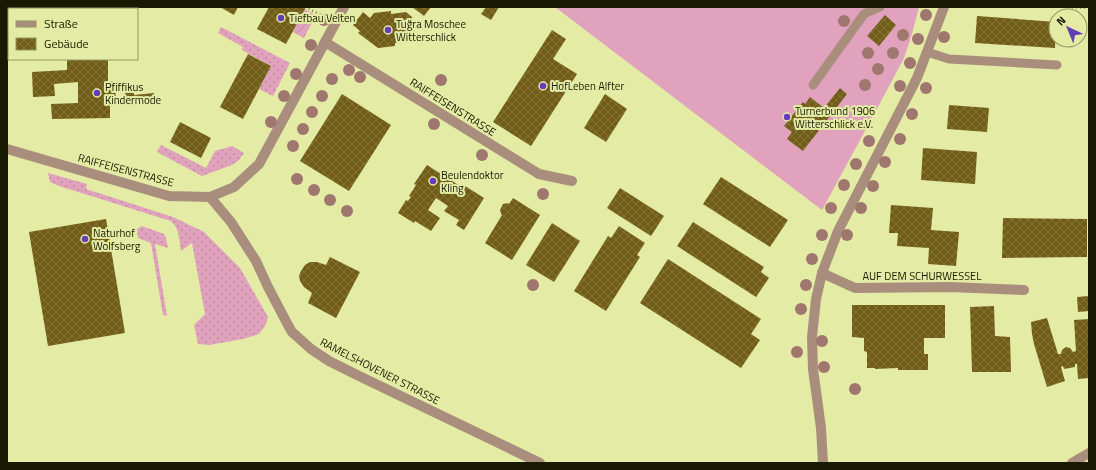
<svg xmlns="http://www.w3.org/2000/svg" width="1096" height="470" font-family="'Titillium Web',sans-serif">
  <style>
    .grass { fill: url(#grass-dots) }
    .garden { fill: url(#garden-furrows) }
    .pitch { fill: #e0a2bc }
    .building { fill: url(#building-cross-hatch) }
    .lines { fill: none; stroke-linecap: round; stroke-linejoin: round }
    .path { stroke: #777b4d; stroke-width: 2.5; stroke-dasharray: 1 3; stroke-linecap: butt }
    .service { stroke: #a98e7d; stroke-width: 9 }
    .minor { stroke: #a98e7d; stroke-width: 10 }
    .tree { fill: #a0776f }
    .poi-dot { fill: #643eb6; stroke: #e4eba5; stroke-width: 1.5 }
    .labels { text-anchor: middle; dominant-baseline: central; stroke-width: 4; stroke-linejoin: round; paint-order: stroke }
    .poi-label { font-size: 11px; fill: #181a01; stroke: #e4eba5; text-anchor: start }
    .street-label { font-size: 11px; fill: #181a01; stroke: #e4eba5 }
  </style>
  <defs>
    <pattern id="grass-dots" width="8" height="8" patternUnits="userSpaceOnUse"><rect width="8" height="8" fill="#e0a2bc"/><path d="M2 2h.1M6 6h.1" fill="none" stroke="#bf8ba0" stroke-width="1.8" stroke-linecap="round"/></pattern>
    <pattern id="garden-furrows" width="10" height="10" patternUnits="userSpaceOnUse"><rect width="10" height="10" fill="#e0a2bc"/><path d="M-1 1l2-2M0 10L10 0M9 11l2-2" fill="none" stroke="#bf8ba0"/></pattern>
    <pattern id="building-cross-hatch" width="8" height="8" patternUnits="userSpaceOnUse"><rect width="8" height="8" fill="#715d15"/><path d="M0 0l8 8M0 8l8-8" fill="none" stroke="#83743c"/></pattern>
  </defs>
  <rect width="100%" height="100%" fill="#e4eba5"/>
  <g class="grass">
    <path d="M221 27 290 63 273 96 259 89 271 66 242 50 243 47 218 33Z"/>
    <path d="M161 145 206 168 215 151 232 146 244 153 239 160 232 165 202 176 157 152Z"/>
    <path d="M48 173 87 184 86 189 173 217 204 232 240 268 268 317 265 326 259 334 243 339 209 345 198 344 194 325 205 314 192 243 181 251C179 240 180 229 171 221L59 186 50 182Z"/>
    <path d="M142 226 164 234 166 238 168 248 155 244 167 316 163 315 151 243 138 238 137 229Z"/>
  </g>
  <path class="garden" d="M304 9 316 15 304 38 293 32Z"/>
  <path class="pitch" d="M555 7H919L912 34 904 58 878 107 822 210Z"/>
  <g class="building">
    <path d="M220 7H238L234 15Z"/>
    <path d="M269 7H306L286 44 257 29Z"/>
    <path d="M412 7H431L424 16Z"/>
    <path d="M486 7H499L491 20 481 14Z"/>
    <path d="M391 11V14L406 12 412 17 413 23H416V28L414 29 415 34 410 41 395 43V46L378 48 358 33 360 31 353 25 363 12 370 18 374 13Z"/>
    <path d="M885 15 896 25 879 46 867 36Z"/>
    <path d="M977 16 1056 22 1055 48 975 43Z"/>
    <path d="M552 30 566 39 553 59 577 74 531 146 493 122Z"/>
    <path d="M248 54 271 66 243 119 220 107Z"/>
    <path d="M67 59H108V82L115 81 116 104 110 105V118L52 119 51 104 78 103V82L54 84 55 96 33 97 32 72 67 70Z"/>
    <path d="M133 83 134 95 154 93 155 104 126 106 124 84Z"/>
    <path d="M840 88 847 94 803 151 787 139 792 132 784 126 803 102 805 104 810 97 824 108Z"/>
    <path d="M342 94 391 125 349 191 300 161Z"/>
    <path d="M605 94 627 109 606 142 584 128Z"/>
    <path d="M949 105 989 108 987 132 947 129Z"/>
    <path d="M180 122 211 138 201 158 170 142Z"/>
    <path d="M923 148 977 152 975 184 921 180Z"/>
    <path d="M427 165 460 186 462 184 484 198 464 230 456 225 459 220 444 211 448 206 436 198 428 210 440 218 431 231 415 221 414 223 398 213 406 200 408 201 411 197 409 196 416 185 414 184Z"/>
    <path d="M721 177 788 220 770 247 703 204Z"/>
    <path d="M620 188 664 216 651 236 607 208Z"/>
    <path d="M513 198 540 215 512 260 485 243 502 215 501 214 500 210 503 204 508 203 509 204Z"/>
    <path d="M891 205 933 208 931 230 959 232 956 266 928 264 929 248 897 246 898 233H889Z"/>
    <path d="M1003 218 1087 219V257L1002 258Z"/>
    <path d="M106 219 125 333 48 346 29 232Z"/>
    <path d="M693 222 764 267 761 272 769 278 756 297 677 246Z"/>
    <path d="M552 223 580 241 554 282 526 265Z"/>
    <path d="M619 226 645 243 637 255 640 257 606 311 574 291 608 236 611 238Z"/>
    <path d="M330 257 360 272 336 318 308 303 312 293 304 287 300 281 299 276 301 271 305 265 310 262H317L326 265Z"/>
    <path d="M668 259 761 319 751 334 760 340 741 368 640 303Z"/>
    <path d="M1089 296V311L1078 312 1077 297Z"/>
    <path d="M852 305H945V338H924V354H928V370H898V368L875 369V368H867V352L864 351V338L852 337Z"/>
    <path d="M994 306 995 336 1010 337 1011 372H972L970 307Z"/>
    <path d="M1047 318 1058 354H1061L1062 350 1066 347 1070 348 1073 352 1076 351 1074 320 1089 319V378L1078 379 1077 364H1075V367L1064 369 1063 366 1061 367 1065 381 1047 387 1034 344 1032 334 1031 322Z"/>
  </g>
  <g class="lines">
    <g class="path">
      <path d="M305 7 325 17"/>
      <path d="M1068 7 1089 8"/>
    </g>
    <g class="service">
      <path d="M927 52 949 59 1057 65"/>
      <path d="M813 85 864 14 880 7"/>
    </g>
    <g class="minor">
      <path d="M325 42 539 174 572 181"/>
      <path d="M7 149 169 196 210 197 234 187 259 164 344 7"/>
      <path d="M210 197 231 222 256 261 268 287 288 325 292 332 311 349 329 361 357 375 540 463"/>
      <path d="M822 273 855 288 950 287 1024 290"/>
      <path d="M823 463 821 428 813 369 812 337 816 299 822 273 838 231 917 78 944 7"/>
      <path d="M1072 463 1089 453"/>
    </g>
  </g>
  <g class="tree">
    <circle cx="926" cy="15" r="6"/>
    <circle cx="324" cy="20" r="6"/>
    <circle cx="844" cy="21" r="6"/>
    <circle cx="903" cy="35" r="6"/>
    <circle cx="944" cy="37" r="6"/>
    <circle cx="918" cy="39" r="6"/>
    <circle cx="311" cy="45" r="6"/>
    <circle cx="868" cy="53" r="6"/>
    <circle cx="893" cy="53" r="6"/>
    <circle cx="910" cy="63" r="6"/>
    <circle cx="878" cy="69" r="6"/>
    <circle cx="349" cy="70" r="6"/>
    <circle cx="296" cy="74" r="6"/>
    <circle cx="360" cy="77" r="6"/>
    <circle cx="332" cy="79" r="6"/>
    <circle cx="441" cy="80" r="6"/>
    <circle cx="865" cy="85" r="6"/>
    <circle cx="900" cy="86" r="6"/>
    <circle cx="926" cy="88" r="6"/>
    <circle cx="284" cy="96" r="6"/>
    <circle cx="322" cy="96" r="6"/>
    <circle cx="312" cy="112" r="6"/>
    <circle cx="912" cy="114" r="6"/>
    <circle cx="271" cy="122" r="6"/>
    <circle cx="434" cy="124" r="6"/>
    <circle cx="303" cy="129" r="6"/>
    <circle cx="900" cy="139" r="6"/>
    <circle cx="869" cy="141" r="6"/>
    <circle cx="293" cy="146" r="6"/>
    <circle cx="482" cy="155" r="6"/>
    <circle cx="885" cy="162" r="6"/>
    <circle cx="856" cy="164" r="6"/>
    <circle cx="297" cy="179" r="6"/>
    <circle cx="844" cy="185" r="6"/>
    <circle cx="873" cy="186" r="6"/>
    <circle cx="314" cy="190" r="6"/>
    <circle cx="543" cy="194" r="6"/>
    <circle cx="330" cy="200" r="6"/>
    <circle cx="831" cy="208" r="6"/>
    <circle cx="861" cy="208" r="6"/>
    <circle cx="347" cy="211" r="6"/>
    <circle cx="822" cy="235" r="6"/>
    <circle cx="847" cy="235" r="6"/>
    <circle cx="812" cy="259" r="6"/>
    <circle cx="533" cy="285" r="6"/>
    <circle cx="806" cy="285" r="6"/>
    <circle cx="801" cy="309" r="6"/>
    <circle cx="822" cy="341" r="6"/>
    <circle cx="797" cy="352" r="6"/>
    <circle cx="824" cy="367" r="6"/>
    <circle cx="855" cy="389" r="6"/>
  </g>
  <g class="poi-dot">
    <circle cx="281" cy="18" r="4"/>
    <circle cx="388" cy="30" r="4"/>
    <circle cx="543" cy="86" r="4"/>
    <circle cx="97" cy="93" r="4"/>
    <circle cx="787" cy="117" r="4"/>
    <circle cx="433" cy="181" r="4"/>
    <circle cx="85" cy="239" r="4"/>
  </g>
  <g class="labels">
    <g class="poi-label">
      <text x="289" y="18">Tiefbau Velten</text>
      <text x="396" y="24">Tuğra Moschee<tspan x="396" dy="13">Witterschlick</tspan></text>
      <text x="551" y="86">HofLeben Alfter</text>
      <text x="105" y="87">Pfiffikus<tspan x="105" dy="13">Kindermode</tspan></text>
      <text x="795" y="111">Turnerbund 1906<tspan x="795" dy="13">Witterschlick e.V.</tspan></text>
      <text x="441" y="175">Beulendoktor<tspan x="441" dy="13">Kling</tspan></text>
      <text x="93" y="233">Naturhof<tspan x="93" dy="13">Wolfsberg</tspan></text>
    </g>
    <g class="street-label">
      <text transform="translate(453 107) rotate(32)">RAIFFEISENSTRASSE</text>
      <text transform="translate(126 170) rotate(15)">RAIFFEISENSTRASSE</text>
      <text x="922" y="276">AUF DEM SCHURWESSEL</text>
      <text transform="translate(380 371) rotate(27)">RAMELSHOVENER STRASSE</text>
    </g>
  </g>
  <rect width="1096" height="470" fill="none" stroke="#181a01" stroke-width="16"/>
  <rect x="8" y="8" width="130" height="52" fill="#e4eba5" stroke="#929763"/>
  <rect x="16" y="21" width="20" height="6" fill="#a98e7d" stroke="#929763"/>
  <text x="44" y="28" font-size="12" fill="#181a01">Straße</text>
  <rect x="16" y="38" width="20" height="12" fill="url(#building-cross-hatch)" stroke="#929763"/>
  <text x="44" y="48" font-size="12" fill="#181a01">Gebäude</text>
  <g transform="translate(1068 28) rotate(316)"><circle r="19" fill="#e4eba5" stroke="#929763"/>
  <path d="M0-3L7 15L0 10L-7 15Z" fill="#643eb6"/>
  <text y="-6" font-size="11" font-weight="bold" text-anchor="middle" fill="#181a01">N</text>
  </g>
</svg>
